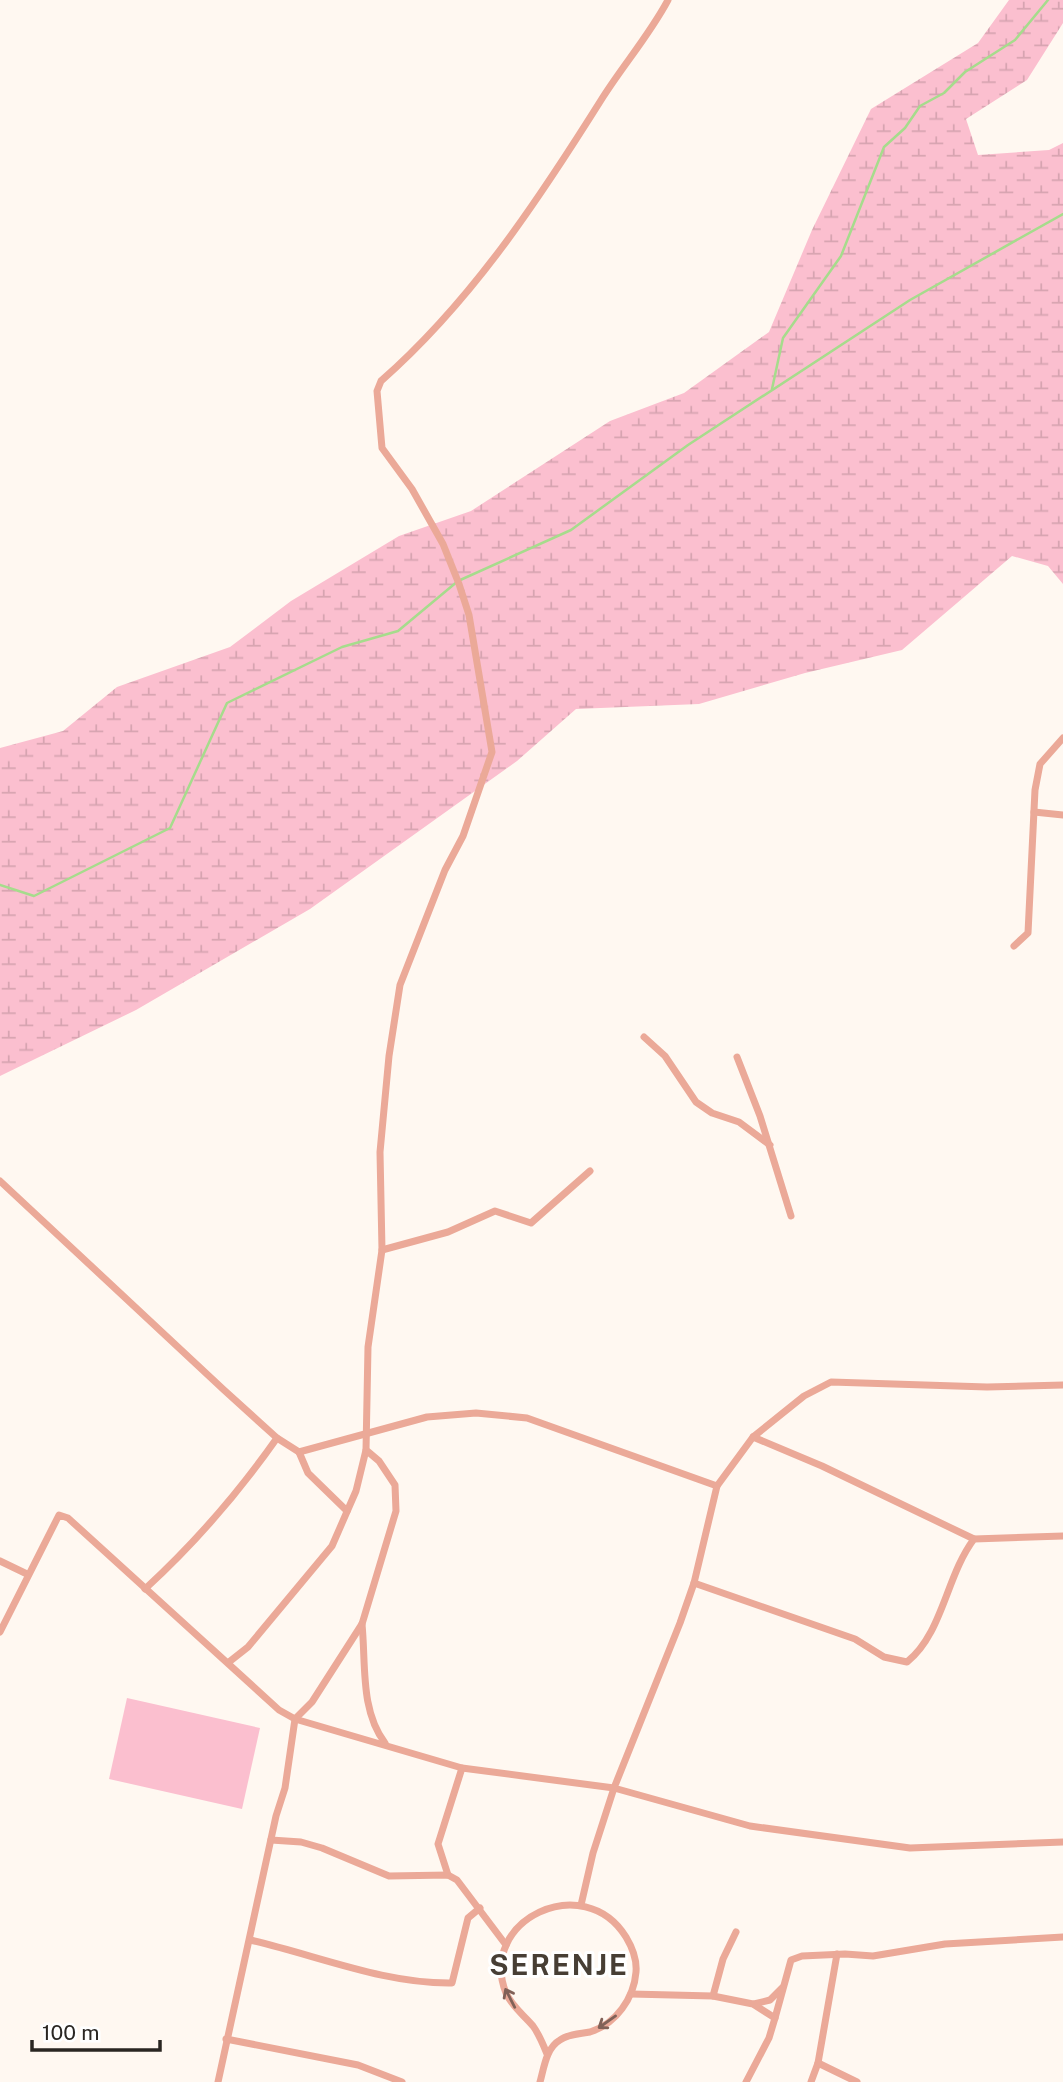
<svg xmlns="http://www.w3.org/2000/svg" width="1063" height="2082" font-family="'Public Sans',sans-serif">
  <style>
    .green { fill: #fbbfcf }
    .wetland { fill: url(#wetland-marsh) }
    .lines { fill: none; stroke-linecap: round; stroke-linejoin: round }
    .stream { stroke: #a6dc8c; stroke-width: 2.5 }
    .street { stroke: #eba998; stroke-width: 7 }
    .oneway { stroke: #816157 }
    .labels { text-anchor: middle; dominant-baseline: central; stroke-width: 6; stroke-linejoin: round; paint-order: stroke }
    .district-label { font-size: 28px; font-weight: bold; letter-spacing: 2px; fill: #473e34; stroke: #fff }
  </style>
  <defs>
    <pattern id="wetland-marsh" width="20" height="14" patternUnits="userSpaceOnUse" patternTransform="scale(1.75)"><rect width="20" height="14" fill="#fbbfcf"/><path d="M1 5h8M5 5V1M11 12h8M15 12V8" fill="none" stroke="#d7a4b1"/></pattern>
  </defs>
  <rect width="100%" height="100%" fill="#fff8f1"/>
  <path class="green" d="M127 1698 260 1728 242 1809 109 1779Z"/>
  <path class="wetland" d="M1009 0H1063V23L1027 80 966 119 978 155 1049 150 1063 143V584L1048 566 1012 556 902 650 805 673 699 704 576 709 517 761 310 909 136 1010 0 1076V748L63 731 117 687 230 647 291 601 399 536 471 511 610 421 684 393 769 332 812 230 871 109 978 43Z"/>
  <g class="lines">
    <g class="stream">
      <path d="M772 389 783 338 841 256 884 147 905 128 920 106 944 93 965 72 1015 40 1048 0"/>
      <path d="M0 885 34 896 170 828 227 703 342 647 398 631 458 581 571 530 688 445 910 300 1063 214"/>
    </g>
    <g class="street">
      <path d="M1034 812 1063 815"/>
      <path d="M1014 946 1028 933 1035 790 1040 764 1063 738"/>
      <path d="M644 1037 665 1056 696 1102 712 1113 739 1122 770 1145"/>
      <path d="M737 1057 760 1116 791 1216"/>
      <path d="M0 1181 224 1390 277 1438 299 1452 427 1417 476 1413 527 1418 717 1486"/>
      <path d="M382 1250 448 1232 495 1211 531 1223 590 1171"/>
      <path d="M1063 1385 987 1387 831 1382 804 1396 753 1437 717 1486 694 1583 680 1623 614 1788 750 1826 910 1848 1063 1842"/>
      <path d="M753 1437 822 1466 974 1539"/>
      <path d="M299 1452 308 1473 347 1511"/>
      <path d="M0 1561 27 1574"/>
      <path d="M694 1583 855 1639 884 1657 907 1662C943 1633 946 1576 974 1539L1063 1536"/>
      <path d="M145 1589C194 1544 239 1492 277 1438"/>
      <path d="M362 1624C366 1664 360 1710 385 1743"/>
      <path d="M0 1632 59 1515 68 1518 279 1710 295 1719 462 1768 614 1788 593 1853 581 1905"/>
      <path d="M229 1662 248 1647 332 1546 356 1491 366 1450"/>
      <path d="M271 1840 301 1842 322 1848 389 1876 448 1875 457 1880 506 1945"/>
      <path d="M448 1875 438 1844 462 1768"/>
      <path d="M736 1932 723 1959 713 1996 753 2004 775 2018 791 1960 802 1956 845 1954 873 1956 945 1944 1063 1937"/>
      <path d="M250 1940C316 1955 384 1984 452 1983L468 1918 480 1908"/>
      <path d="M631 1994 713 1996"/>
      <path d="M754 2004 770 2000 782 1988"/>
      <path d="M226 2039 358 2065 402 2082"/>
      <path d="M818 2063 857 2082"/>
      <path d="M218 2082 276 1816 285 1788 295 1719 312 1702 362 1624 396 1511 395 1485 379 1461 366 1450 368 1347 382 1250 380 1152 389 1056 400 985 445 870 463 836 492 752 469 615 459 584 443 544 412 489 382 448 377 391 381 381C472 301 539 199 603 97 624 64 650 34 668 0"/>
      <path d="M540 2082C544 2068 546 2048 560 2040 568 2034 580 2034 590 2032 616 2024 634 1998 636 1972 637 1960 632 1947 626 1937 584 1869 477 1920 506 1993 512 2007 524 2015 533 2026 539 2034 543 2044 547 2054"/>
      <path d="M746 2082 769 2038 775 2018"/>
      <path d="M811 2082 818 2063 837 1954"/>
    </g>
  </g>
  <defs><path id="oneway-shaft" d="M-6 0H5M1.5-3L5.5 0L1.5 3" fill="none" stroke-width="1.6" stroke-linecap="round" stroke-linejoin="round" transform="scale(1.75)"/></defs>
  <g class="oneway">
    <use href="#oneway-shaft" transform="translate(510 1998) rotate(-117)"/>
    <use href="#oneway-shaft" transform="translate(607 2022) rotate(145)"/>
  </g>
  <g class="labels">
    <g class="district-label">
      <text x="559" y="1964">SERENJE</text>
    </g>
  </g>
  <path d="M32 2040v10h128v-10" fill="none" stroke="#2a2622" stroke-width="3.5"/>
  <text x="42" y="2040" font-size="21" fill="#2a2622" stroke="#ffffff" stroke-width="5" paint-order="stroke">100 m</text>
</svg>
